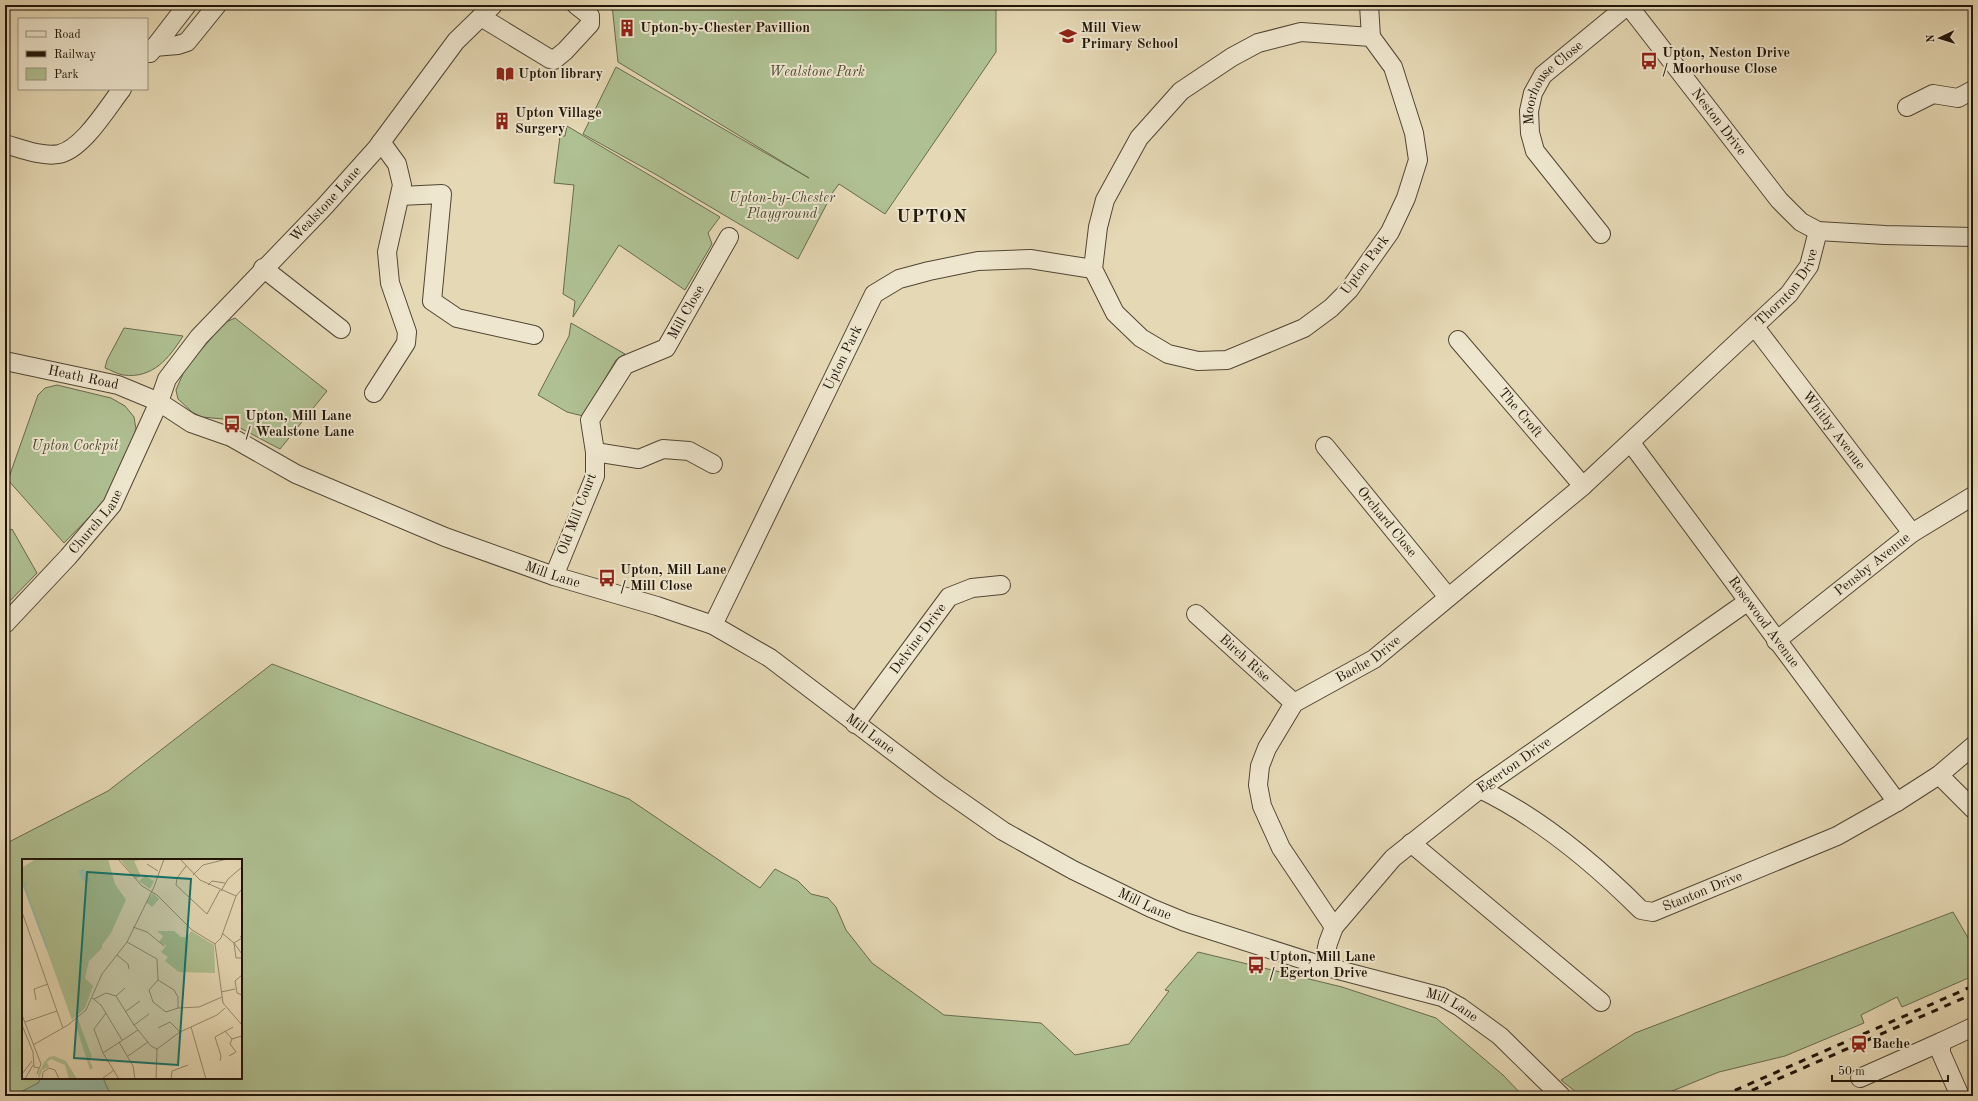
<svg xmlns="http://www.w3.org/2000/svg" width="1978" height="1101" font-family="'Old Standard TT',serif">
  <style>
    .green { fill: #afc092; stroke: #686a4e; fill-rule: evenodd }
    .water { fill: #98bba7; stroke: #687968 }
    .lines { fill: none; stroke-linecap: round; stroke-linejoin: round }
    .minor-casing { stroke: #514634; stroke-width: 20 }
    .minor { stroke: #eee6ce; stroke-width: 18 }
    .rail { stroke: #201509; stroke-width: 3; stroke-dasharray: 7 7; stroke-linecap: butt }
    .labels { text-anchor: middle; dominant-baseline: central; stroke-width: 4; stroke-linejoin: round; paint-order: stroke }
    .poi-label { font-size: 14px; font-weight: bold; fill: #201509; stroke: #eee6ce; text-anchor: start }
    .park-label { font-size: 14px; font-style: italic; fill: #4b4832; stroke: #eee6ce }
    .street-label { font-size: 14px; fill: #201509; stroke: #eee6ce }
    .district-label { font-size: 18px; font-weight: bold; letter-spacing: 1px; fill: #201509; stroke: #eee6ce }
    .inset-river { fill: none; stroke: #98bba7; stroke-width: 2 }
    .inset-road { fill: none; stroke: #968a70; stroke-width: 1 }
    .view { fill: #0f766e; fill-opacity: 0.15; stroke: #0f766e; stroke-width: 2 }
    .inset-edge { fill: none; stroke: #201509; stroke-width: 2 }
  </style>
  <rect width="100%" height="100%" fill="#e5d8b4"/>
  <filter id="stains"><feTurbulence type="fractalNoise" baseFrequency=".005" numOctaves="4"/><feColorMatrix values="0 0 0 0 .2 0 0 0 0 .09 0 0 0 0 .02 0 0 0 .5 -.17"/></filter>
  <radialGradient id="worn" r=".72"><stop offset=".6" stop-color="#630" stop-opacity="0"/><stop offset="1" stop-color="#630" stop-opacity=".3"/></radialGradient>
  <g class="green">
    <path d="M612 5H996V52L885 214 839 184 833 192 798 259 655 174 583 134 616 67 809 178 618 62Z"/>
    <path d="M567 126 720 217 708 233 712 244 685 290 619 245 573 317 575 301 563 294 574 185 554 183 560 136H565Z"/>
    <path d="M235 318 327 391 280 449 223 419 202 417 192 412 178 399 176 390 185 369 224 323Z"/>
    <path d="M571 323 625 354 616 360 583 416 567 412 538 395 569 336Z"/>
    <path d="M124 328 183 336C169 358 153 379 123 375 117 374 111 370 105 368L107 360Z"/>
    <path d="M57 385 111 398 125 406 134 417 136 429 126 461 111 495 64 543 8 480 38 395 45 388Z"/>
    <path d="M12 529 37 573 5 606V533Z"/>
    <path d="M272 664 629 799 760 888 775 869 798 881 811 894 828 898 836 907 846 930 872 963 944 1015 1041 1023 1075 1055 1129 1044 1169 991 1165 990 1198 952 1342 987 1436 1018 1503 1075 1523 1096H5V844L108 791ZM23 860H241V1078H23Z"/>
    <path d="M1953 912 1971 943 1973 942V976L1902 1007 1897 997 1861 1015 1864 1023 1785 1056 1719 1072 1660 1096H1581L1561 1080 1635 1033Z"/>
  </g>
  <path class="water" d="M41 1078H103L111 1096H13L38 1083Z"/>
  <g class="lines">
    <g class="minor-casing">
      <g id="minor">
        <path d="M1369 5 1371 37"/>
        <path d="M481 17 550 59 554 60 565 51 590 24V16L576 5"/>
        <path d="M1301 32 1371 37 1393 67 1414 133 1418 160 1406 198 1390 232 1349 290 1331 308 1304 328 1227 360 1198 361 1168 354 1141 338 1115 313 1093 269 1098 227 1105 200 1139 138 1181 91 1232 57 1258 43Z"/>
        <path d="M154 47 178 45 187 42 217 5"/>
        <path d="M150 53 187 5"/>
        <path d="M1907 107 1933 94 1958 98 1973 90"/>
        <path d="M5 144C22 149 42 157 59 154 83 149 107 108 122 89"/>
        <path d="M400 196 442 194 432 301 457 318 534 335"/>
        <path id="s1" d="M1601 234 1535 151 1530 133 1529 111 1533 93 1543 75 1628 5 1779 200 1801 222 1818 231 1885 235 1973 237"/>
        <path d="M263 268 341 329"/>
        <path id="s2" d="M1755 327 1912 533"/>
        <path id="s3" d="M1458 340 1583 486"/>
        <path id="s4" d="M5 361 118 385 159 402 191 423 231 437 296 474 445 537 554 576 657 606 713 625 770 658 940 787 1003 831 1073 870 1151 908 1185 922 1323 966 1442 997 1460 1007 1500 1036 1561 1096"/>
        <path d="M374 393 406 343 407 332 390 283 387 252 402 185 397 164 381 142"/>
        <path id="s5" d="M1631 443 1897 802"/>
        <path id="s6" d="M1325 446 1448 597"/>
        <path d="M595 452 639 459 663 449 689 451 713 464"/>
        <path id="s7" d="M554 576 595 476V452L590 420 625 365 666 348 729 237"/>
        <path id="s8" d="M1196 614 1294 703"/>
        <path id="s9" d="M5 624 68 557 112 505 159 402 167 379 199 337 324 207 376 149 456 41 493 5"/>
        <path id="s10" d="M713 625 874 294 899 279 929 271 978 261 1030 259 1093 269"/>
        <path id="s11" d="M1776 641 1912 533 1973 496"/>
        <path id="s12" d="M855 724 949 597 972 588 1001 585"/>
        <path d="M1939 775 1973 809"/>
        <path id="s13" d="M1480 789C1540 818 1594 863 1641 910L1653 912 1837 836 1897 802 1939 775 1973 746"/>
        <path d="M1411 843 1601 1002"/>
        <path id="s14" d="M1334 927 1281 848 1262 806 1258 785 1260 766 1267 748 1294 703 1374 659 1583 486 1789 294 1809 266 1818 231"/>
        <path id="s15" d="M1323 966 1328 943 1334 927 1393 858 1480 789 1747 602"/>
        <path d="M1860 1078 1941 1042"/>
        <path d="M1960 1096 1941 1053V1042L1973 1027"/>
      </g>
    </g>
    <use href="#minor" class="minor"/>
    <g class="rail">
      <path d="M1722 1096 1973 986"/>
      <path d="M1739 1096 1973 994"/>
    </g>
  </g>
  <defs>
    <g id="building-bare" transform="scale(1.38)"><path d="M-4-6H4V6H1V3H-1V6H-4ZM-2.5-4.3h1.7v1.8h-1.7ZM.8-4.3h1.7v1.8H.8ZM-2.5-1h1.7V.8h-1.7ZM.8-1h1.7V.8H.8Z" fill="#8f2418" stroke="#eee6ce" stroke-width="2.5" paint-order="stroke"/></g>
    <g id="school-bare" transform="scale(1.38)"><path d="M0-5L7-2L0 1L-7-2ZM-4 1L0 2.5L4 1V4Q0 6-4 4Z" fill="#8f2418" stroke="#eee6ce" stroke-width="2.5" paint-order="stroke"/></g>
    <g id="bus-bare" transform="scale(1.38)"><path d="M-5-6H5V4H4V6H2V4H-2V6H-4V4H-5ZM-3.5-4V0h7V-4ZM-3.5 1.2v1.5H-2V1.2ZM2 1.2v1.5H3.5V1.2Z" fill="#8f2418" stroke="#eee6ce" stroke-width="2.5" paint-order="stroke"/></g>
    <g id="library-bare" transform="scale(1.38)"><path d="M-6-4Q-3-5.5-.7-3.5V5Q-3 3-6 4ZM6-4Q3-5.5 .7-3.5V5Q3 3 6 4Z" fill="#8f2418" stroke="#eee6ce" stroke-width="2.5" paint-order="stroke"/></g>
    <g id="station-bare" transform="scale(1.38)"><path d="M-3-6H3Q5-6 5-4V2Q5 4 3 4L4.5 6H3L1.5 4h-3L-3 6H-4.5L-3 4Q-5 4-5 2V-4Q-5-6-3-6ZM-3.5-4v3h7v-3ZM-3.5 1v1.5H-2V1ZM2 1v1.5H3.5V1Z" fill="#8f2418" stroke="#eee6ce" stroke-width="2.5" paint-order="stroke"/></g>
  </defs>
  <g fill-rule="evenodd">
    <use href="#building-bare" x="627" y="28"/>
    <use href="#school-bare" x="1068" y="36"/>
    <use href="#bus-bare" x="1649" y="61"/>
    <use href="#library-bare" x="505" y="74"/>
    <use href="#building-bare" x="502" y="121"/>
    <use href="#bus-bare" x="232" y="424"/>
    <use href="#bus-bare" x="607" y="578"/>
    <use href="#bus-bare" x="1256" y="965"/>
    <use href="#station-bare" x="1859" y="1044"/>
  </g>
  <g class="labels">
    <g class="poi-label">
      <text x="640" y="28">Upton-by-Chester Pavillion</text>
      <text x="1081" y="28">Mill View<tspan x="1081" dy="16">Primary School</tspan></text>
      <text x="1662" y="53">Upton, Neston Drive<tspan x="1662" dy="16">/ Moorhouse Close</tspan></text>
      <text x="518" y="74">Upton library</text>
      <text x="515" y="113">Upton Village<tspan x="515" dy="16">Surgery</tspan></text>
      <text x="245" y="416">Upton, Mill Lane<tspan x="245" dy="16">/ Wealstone Lane</tspan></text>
      <text x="620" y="570">Upton, Mill Lane<tspan x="620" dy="16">/ Mill Close</tspan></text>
      <text x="1269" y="957">Upton, Mill Lane<tspan x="1269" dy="16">/ Egerton Drive</tspan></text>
      <text x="1872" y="1044">Bache</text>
    </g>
    <g class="park-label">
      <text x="817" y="72">Wealstone Park</text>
      <text x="782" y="198">Upton-by-Chester<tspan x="782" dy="16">Playground</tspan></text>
      <text x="75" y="446">Upton Cockpit</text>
    </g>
    <g class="street-label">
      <text stroke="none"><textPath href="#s1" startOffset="184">Moorhouse Close</textPath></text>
      <text stroke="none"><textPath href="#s1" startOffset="444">Neston Drive</textPath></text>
      <text stroke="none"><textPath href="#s9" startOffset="534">Wealstone Lane</textPath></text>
      <text transform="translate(1365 265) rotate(-53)">Upton Park</text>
      <text stroke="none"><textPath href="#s14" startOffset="902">Thornton Drive</textPath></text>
      <text stroke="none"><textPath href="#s7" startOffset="315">Mill Close</textPath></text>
      <text stroke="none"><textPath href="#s10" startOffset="297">Upton Park</textPath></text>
      <text stroke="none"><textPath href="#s4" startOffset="80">Heath Road</textPath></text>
      <text stroke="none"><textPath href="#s3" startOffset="96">The Croft</textPath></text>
      <text stroke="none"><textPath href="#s2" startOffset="130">Whitby Avenue</textPath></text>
      <text transform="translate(577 514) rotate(-69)">Old Mill Court</text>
      <text stroke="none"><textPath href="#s9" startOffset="137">Church Lane</textPath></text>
      <text stroke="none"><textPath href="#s6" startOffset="98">Orchard Close</textPath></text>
      <text stroke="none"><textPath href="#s11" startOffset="123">Pensby Avenue</textPath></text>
      <text stroke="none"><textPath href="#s4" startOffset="591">Mill Lane</textPath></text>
      <text stroke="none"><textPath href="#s5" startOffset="223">Rosewood Avenue</textPath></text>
      <text stroke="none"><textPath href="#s12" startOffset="106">Delvine Drive</textPath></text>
      <text stroke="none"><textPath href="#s14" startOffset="340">Bache Drive</textPath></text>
      <text stroke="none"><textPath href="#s8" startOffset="66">Birch Rise</textPath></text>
      <text stroke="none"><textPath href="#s4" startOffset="951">Mill Lane</textPath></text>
      <text stroke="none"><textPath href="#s15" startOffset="284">Egerton Drive</textPath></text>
      <text stroke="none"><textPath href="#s13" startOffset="268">Stanton Drive</textPath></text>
      <text stroke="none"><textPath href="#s4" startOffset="1275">Mill Lane</textPath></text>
      <text stroke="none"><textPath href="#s4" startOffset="1599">Mill Lane</textPath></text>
    </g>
    <g class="district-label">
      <text x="932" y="217">UPTON</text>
    </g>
  </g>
  <g transform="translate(22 859)">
    <rect width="220" height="220" fill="#e5d8b4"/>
    <path d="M14 0H86L93 25 104 41 89 74 80 86V89L67 102 63 119 71 127 63 149 50 161 0 22 1 8ZM98 0H122L112 2 119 17 114 20ZM123 17 132 22 128 30 117 22ZM131 34 137 40 130 48 124 43ZM135 72H152L159 78H165L169 72 192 86 193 114 157 113 143 102 146 98 139 93 144 87 137 83 141 77ZM56 160 70 198 67 200 71 209 68 211 53 164ZM32 197 44 202 55 220H47L43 206 29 200 25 203 27 208 20 211 17 220 16 215 23 202 27 198Z" fill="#afc092"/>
    <path d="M62 10 68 22 62 24 56 12Z" fill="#98bba7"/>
    <path class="inset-river" d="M4 23 2 27 25 89"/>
    <path class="inset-road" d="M96 0 120 27 135 36 170 71 193 85 201 144 220 166M158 0 178 21 214 37M125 5 136 12M164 7 155 19 154 26 185 55 198 31M171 16 181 6 205 0M186 26 190 22 203 24M199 32 206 20 220 8M0 53 41 169M111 68 125 73 142 87M201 75 212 84 214 99H220M218 77 220 79 212 84 220 95M105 83 135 100 136 121M193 85 199 79 214 37 220 30M95 96 106 105 107 110M220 116 213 122 215 134 220 136M136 121 152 131 156 138V149L144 153 131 143 127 131ZM199 133 213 130M94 137 103 129M69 138 79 146 100 181M72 140 84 134 94 137 112 166 129 187 135 190M14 141 12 130 26 125M156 149 177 148 200 138M103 153 118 142M84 154 72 170 81 194 97 220M0 156 19 205 15 215M3 163 35 152M0 166 11 193 12 208 17 209M112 166 127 155M169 168 184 220M136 169 148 163 158 173M203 172 210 180 220 177M97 183 111 207 113 220M11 186 46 166 64 151 80 115 105 83 132 28 142 0M135 190 158 173 195 156 203 149M81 194 116 171M106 197 126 183M207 197 214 193 208 185 210 180M198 202 199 197 193 178 211 168M0 215 10 202M81 219 92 211M3 220 11 206M20 220 21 213 27 209 33 211 37 220M134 220 135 190M149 220 150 212 166 206"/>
    <path class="view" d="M65 13 169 20 156 206 52 199Z"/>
    <rect width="220" height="220" class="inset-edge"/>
  </g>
  <rect width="1978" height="1101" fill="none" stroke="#e5d8b4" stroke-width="20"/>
  <rect x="6" y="6" width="1966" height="1089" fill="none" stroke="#201509" stroke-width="2"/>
  <rect x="10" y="10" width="1958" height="1081" fill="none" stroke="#201509"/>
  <rect x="18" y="18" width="130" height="72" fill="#eee6ce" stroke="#9c927f"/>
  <rect x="26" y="31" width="20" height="6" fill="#eee6ce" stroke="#9c927f"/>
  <text x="54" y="38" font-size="12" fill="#201509">Road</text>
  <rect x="26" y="51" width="20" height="6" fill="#201509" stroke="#9c927f"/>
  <text x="54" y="58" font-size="12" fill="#201509">Railway</text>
  <rect x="26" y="68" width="20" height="12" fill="#afc092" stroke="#9c927f"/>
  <text x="54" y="78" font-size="12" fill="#201509">Park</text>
  <g transform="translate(1940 38) rotate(266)" stroke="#eee6ce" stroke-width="3" paint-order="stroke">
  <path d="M0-3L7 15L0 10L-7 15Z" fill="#201509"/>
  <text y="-6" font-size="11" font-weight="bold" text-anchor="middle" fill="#201509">N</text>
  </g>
  <path d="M1832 1075v6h116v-6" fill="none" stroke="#201509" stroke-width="2"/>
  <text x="1838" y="1075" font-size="12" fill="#201509" stroke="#eee6ce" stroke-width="3" paint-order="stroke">50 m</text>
  <rect width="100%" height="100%" filter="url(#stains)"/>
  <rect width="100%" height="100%" fill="url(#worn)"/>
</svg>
